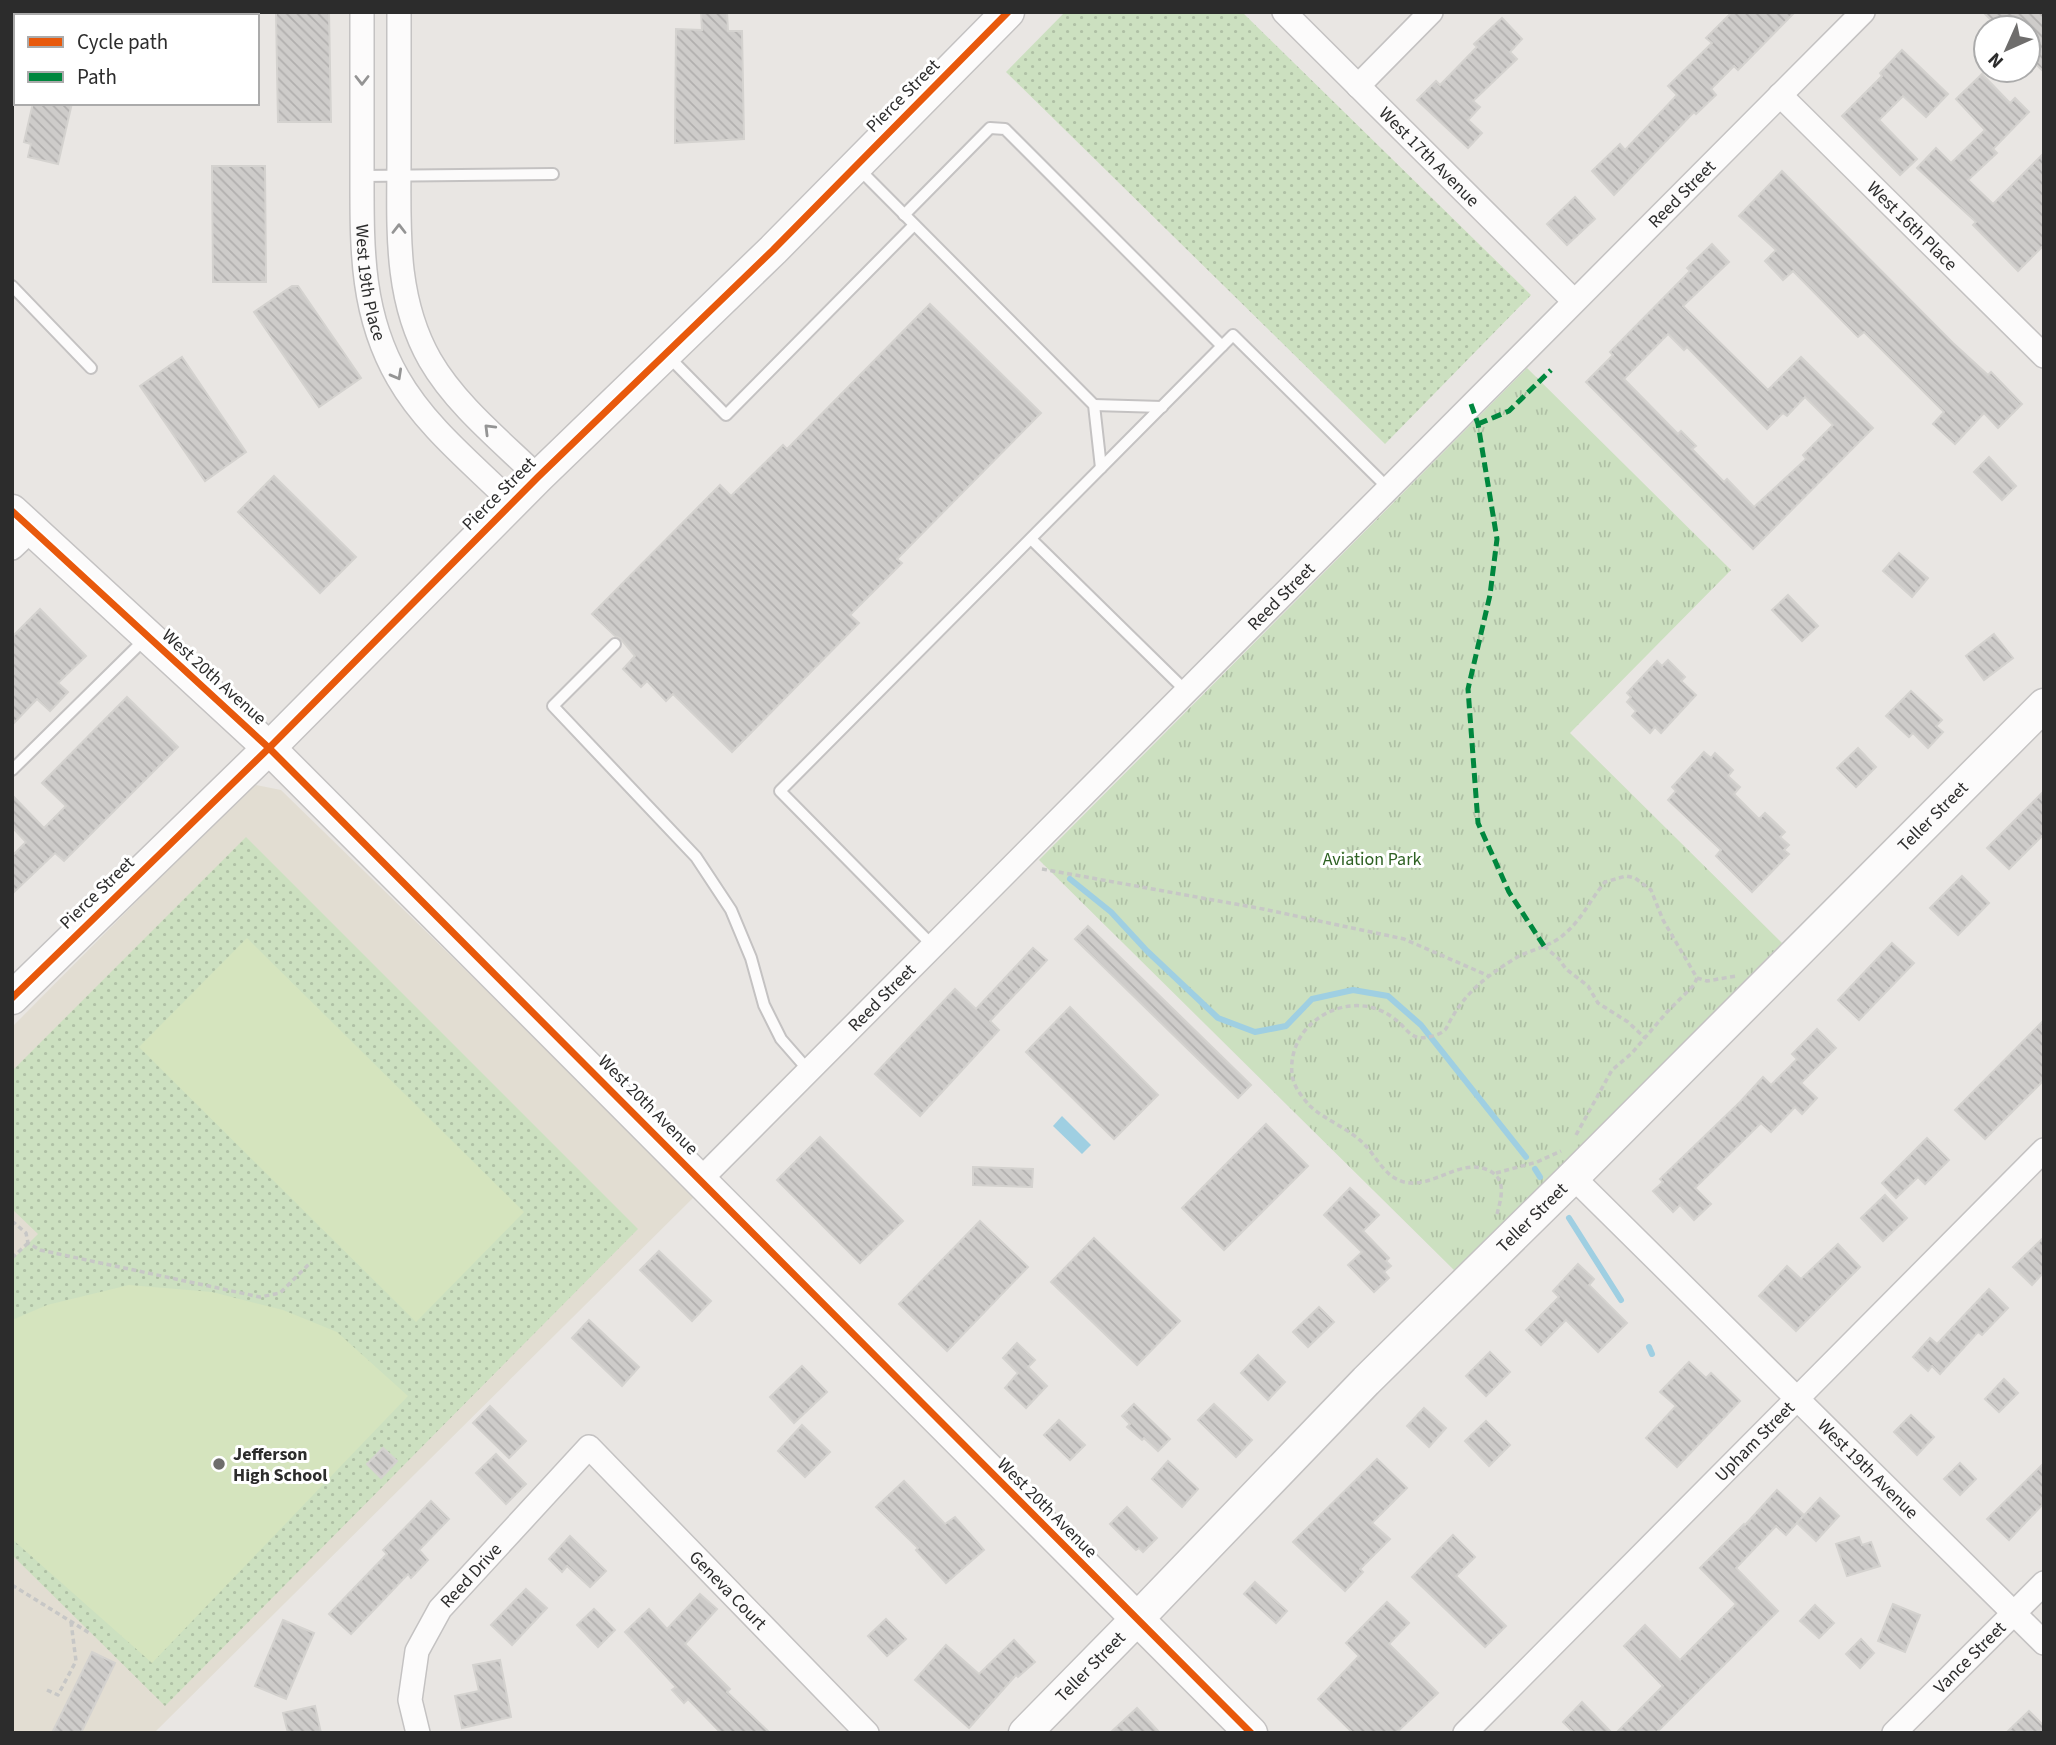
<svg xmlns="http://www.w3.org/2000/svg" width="2056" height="1745" font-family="'Source Sans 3',sans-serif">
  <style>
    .education { fill: #e2ddd2 }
    .grass { fill: url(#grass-dots) }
    .park { fill: url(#park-tufts) }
    .pitch { fill: #d5e4be }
    .water { fill: #9fcfe2 }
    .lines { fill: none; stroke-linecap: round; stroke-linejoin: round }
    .stream { stroke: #9fcfe2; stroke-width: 6 }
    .building { fill: url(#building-back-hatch); stroke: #d4d2cf; stroke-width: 2; fill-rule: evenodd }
    .lane-casing { stroke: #c4c2c2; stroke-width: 14 }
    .street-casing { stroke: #c4c2c2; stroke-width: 26 }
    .secondary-casing { stroke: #c4c2c2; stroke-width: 35 }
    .path { stroke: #c7c7c6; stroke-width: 3.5; stroke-dasharray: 5 3.5; stroke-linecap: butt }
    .lane { stroke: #fcfbfb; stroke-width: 10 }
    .street { stroke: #fcfbfb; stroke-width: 23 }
    .secondary { stroke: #fcfbfb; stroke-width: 32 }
    .quiet { stroke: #00873e; stroke-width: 5; stroke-dasharray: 10 5; stroke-linecap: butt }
    .cycleway-casing { stroke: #fff; stroke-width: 11 }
    .cycleway { stroke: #e8590c; stroke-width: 7 }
    .oneway { stroke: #949494 }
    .poi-dot { fill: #6e6d6c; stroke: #fff; stroke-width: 2.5 }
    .labels { text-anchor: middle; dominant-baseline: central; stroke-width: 6; stroke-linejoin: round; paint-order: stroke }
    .street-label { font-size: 18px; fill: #2c2c2c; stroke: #fff }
    .park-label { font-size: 18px; fill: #2e6123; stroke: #fff }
    .poi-label { font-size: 18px; font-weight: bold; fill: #2c2c2c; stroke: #fff; text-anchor: start }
  </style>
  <defs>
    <pattern id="grass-dots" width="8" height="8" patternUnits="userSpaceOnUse" patternTransform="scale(1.75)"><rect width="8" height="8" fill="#cce0c0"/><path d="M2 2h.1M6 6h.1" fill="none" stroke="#afc0a5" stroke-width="1.8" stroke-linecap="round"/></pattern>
    <pattern id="park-tufts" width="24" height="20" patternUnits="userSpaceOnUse" patternTransform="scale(1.75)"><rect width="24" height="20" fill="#cce0c0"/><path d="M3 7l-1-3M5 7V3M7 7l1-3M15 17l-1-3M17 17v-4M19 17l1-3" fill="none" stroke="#afc0a5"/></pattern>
    <pattern id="building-back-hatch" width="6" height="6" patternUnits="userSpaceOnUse" patternTransform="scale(1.75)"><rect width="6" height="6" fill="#ceccca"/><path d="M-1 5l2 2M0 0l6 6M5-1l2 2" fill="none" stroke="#b1afae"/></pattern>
  </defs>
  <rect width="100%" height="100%" fill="#e9e6e3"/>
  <path class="education" d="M256 785 281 790 696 1195 154 1733H12V1027L241 796Z"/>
  <g class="grass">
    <path d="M1065 12H1242L1531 295 1385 444 1006 72Z"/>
    <path d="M246 837 638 1229 165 1706 12 1555V1260L38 1234 12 1209V1071Z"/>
  </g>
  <path class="park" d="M1527 368 1731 570 1570 733 1782 943 1456 1272 1039 860Z"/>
  <g class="pitch">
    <path d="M247 938 524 1212 416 1322 139 1047Z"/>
    <path d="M129 1285 212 1292 283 1310 337 1332 408 1396 152 1663 12 1539V1320L47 1305Z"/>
  </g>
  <path class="water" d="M1062 1116 1091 1145 1082 1154 1053 1126Z"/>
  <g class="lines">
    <g class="stream">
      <path d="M1070 879 1111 912 1147 951 1218 1018 1255 1032 1286 1026 1312 999 1353 990 1388 996 1421 1025 1526 1157"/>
      <path d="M1535 1169 1540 1177"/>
      <path d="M1569 1218 1621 1300"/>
      <path d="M1649 1347 1652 1354"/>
    </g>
  </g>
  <g class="building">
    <path d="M276 12H329L331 122H278Z"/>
    <path d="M701 12H727L728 31H742L744 139 675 143 676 29 702 30Z"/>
    <path d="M1732 12H1795L1738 70 1734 66 1711 89 1716 95 1696 114 1694 112 1614 195 1592 171 1620 144 1625 150 1677 95 1668 86 1712 43 1706 38Z"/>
    <path d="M1983 12H2044V72L2028 57V28H1999Z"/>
    <path d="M1502 18 1522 39 1510 52 1517 59 1473 101 1480 107 1468 120 1482 133 1468 148 1417 100 1436 81 1440 85 1477 47 1474 44Z"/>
    <path d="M1902 50 1948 94 1926 117 1903 96 1879 120 1917 159 1900 175 1842 116 1882 76 1880 73Z"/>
    <path d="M1982 74 2010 103 2015 98 2029 112 1993 149 1997 153 1968 180 1993 204 2044 153V245L2018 271 1973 225 1976 222 1917 168 1936 148 1951 163 1985 130 1956 99Z"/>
    <path d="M33 103H72L58 164 28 157 31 144 24 142Z"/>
    <path d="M212 166H265L266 282H213Z"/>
    <path d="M1782 171 1953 343 1988 375 1991 372 2022 404 1998 428 1984 413 1955 444 1933 424 1944 412 1864 332 1858 337 1793 271 1783 280 1765 261 1776 250 1739 216Z"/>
    <path d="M1575 197 1595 219 1567 245 1547 224Z"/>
    <path d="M1712 244 1729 262 1683 306 1768 390 1801 357 1873 428 1753 549 1586 382 1613 355 1610 352 1690 271 1687 268ZM1668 334 1684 350 1687 347 1767 429 1783 413 1787 416 1805 397 1833 425 1803 455 1806 459 1754 507 1727 479 1724 482 1692 449 1696 446 1681 431 1678 434 1624 379Z"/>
    <path d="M292 286H298L361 378 319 407 254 312Z"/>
    <path d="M930 304 1041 413 897 559 902 563 850 615 859 623 732 752 673 694 666 701 647 681 641 687 623 669 635 656 620 638 615 636 592 614 720 485 731 496 783 445 787 449Z"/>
    <path d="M182 357 246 452 205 481 140 386Z"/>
    <path d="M1989 457 2016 486 2002 500 1974 472Z"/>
    <path d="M274 476 356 557 320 593 238 512Z"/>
    <path d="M1899 553 1928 578 1912 597 1883 571Z"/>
    <path d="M1788 595 1818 626 1802 641 1772 610Z"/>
    <path d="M40 609 86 656 58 683 68 692 50 711 37 699 12 725V637Z"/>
    <path d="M1994 634 2013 658 1984 680 1966 656Z"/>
    <path d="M1668 660 1685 677 1681 681 1696 695 1661 733 1655 727 1650 733 1632 716 1636 711 1627 702 1631 697 1627 693 1657 661 1662 666Z"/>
    <path d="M1911 691 1942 720 1936 726 1943 732 1928 748 1913 733 1909 737 1886 716Z"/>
    <path d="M127 697 178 747 64 861 55 853 12 894V856L26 842 12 827V795L44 828 66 806 42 783Z"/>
    <path d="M1858 748 1876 767 1856 787 1837 768Z"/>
    <path d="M1704 752 1711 758 1715 753 1733 770 1728 776 1740 787 1734 794 1759 819 1765 813 1785 832 1780 837 1789 845 1784 850 1789 854 1752 892 1716 856 1721 850 1668 800 1676 791 1672 787Z"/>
    <path d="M2044 791V834L2009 869 1987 848Z"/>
    <path d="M1962 876 1989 903 1958 935 1930 908Z"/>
    <path d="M1088 926 1251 1085 1238 1098 1075 939Z"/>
    <path d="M1892 943 1914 963 1859 1020 1838 1000Z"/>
    <path d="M1033 948 1047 960 990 1021 999 1030 920 1116 875 1074 955 989 976 1009Z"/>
    <path d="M1070 1007 1158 1095 1114 1139 1026 1052Z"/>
    <path d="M2044 1020V1080L1985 1139 1955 1110Z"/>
    <path d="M1817 1029 1836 1048 1801 1083 1817 1098 1802 1114 1795 1107 1771 1132 1761 1123 1695 1188 1711 1204 1694 1220 1680 1205 1673 1212 1653 1191 1663 1182 1660 1179 1740 1102 1763 1077 1771 1085 1797 1059 1792 1054Z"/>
    <path d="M1266 1124 1308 1166 1224 1250 1182 1208Z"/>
    <path d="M820 1137 903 1221 860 1263 777 1180Z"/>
    <path d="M1927 1138 1949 1160 1925 1184 1918 1177 1896 1198 1882 1183Z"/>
    <path d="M973 1167 1033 1169 1032 1187 973 1185Z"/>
    <path d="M1350 1188 1379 1215 1363 1231 1389 1258 1386 1261 1391 1266 1384 1272 1389 1278 1374 1292 1348 1265 1362 1252 1324 1215Z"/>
    <path d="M1885 1195 1907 1218 1883 1241 1861 1218Z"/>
    <path d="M980 1221 1028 1267 947 1351 899 1304Z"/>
    <path d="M2044 1237V1272L2032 1285 2013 1267Z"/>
    <path d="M1094 1238 1180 1321 1137 1365 1051 1282Z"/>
    <path d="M1838 1244 1860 1267 1796 1331 1759 1296 1787 1266 1801 1279Z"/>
    <path d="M659 1251 711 1301 692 1321 640 1270Z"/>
    <path d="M1578 1264 1594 1279 1589 1285 1627 1323 1598 1352 1566 1320 1541 1345 1526 1330 1559 1297 1553 1291Z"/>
    <path d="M1989 1289 2008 1308 1982 1335 1978 1332 1940 1374 1932 1366 1928 1371 1913 1357 1930 1338 1937 1344Z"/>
    <path d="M1319 1307 1334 1322 1308 1347 1293 1332Z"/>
    <path d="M589 1320 639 1367 622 1386 572 1338Z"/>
    <path d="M1017 1343 1035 1360 1028 1367 1047 1386 1026 1408 1005 1388 1018 1373 1003 1358Z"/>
    <path d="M1490 1352 1510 1372 1486 1396 1466 1376Z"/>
    <path d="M1258 1355 1285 1382 1268 1400 1241 1373Z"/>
    <path d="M1689 1362 1706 1378 1711 1373 1740 1401 1677 1467 1646 1438 1676 1406 1660 1392Z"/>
    <path d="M802 1366 827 1392 794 1423 770 1397Z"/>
    <path d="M2004 1379 2018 1393 1999 1412 1985 1399Z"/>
    <path d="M1134 1404 1170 1439 1158 1451 1144 1438 1142 1440 1127 1427 1130 1424 1122 1416Z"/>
    <path d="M1214 1404 1252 1440 1236 1457 1198 1420Z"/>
    <path d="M490 1406 526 1441 509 1458 473 1423Z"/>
    <path d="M1424 1408 1446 1428 1429 1447 1407 1426Z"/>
    <path d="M1911 1415 1934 1437 1917 1455 1894 1432Z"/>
    <path d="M1059 1420 1085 1445 1070 1460 1044 1435Z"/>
    <path d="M1486 1421 1510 1445 1489 1466 1465 1441Z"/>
    <path d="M802 1425 830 1452 805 1477 778 1451Z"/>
    <path d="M383 1448 397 1461 381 1478 367 1464Z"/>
    <path d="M496 1454 526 1484 506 1504 476 1473Z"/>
    <path d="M1377 1459 1407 1488 1372 1523 1390 1539 1360 1569 1363 1572 1345 1591 1293 1542Z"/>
    <path d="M1168 1461 1198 1489 1182 1507 1152 1479Z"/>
    <path d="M1960 1463 1976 1479 1960 1495 1944 1479Z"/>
    <path d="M2044 1463V1503L2009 1540 1987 1519Z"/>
    <path d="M904 1481 945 1524 955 1517 984 1550 946 1583 916 1550 918 1548 876 1507Z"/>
    <path d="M1777 1490 1804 1515 1786 1535 1776 1526 1736 1568 1778 1611 1656 1733H1616L1663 1686 1624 1646 1645 1625 1680 1660 1736 1604 1700 1568 1744 1524 1745 1525Z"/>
    <path d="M1820 1498 1839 1516 1816 1541 1797 1523Z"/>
    <path d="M431 1501 449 1519 419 1550 428 1560 411 1578 408 1574 351 1634 329 1614 387 1554 383 1550Z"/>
    <path d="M1127 1507 1157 1538 1143 1552 1139 1548 1136 1550 1110 1524Z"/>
    <path d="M1453 1535 1475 1557 1456 1576 1506 1626 1485 1647 1412 1577Z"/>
    <path d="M570 1536 606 1571 590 1587 567 1566 562 1572 549 1559Z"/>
    <path d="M1859 1537 1862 1545 1871 1542 1880 1566 1847 1576 1836 1544Z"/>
    <path d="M1255 1582 1287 1611 1276 1623 1244 1594Z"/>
    <path d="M526 1589 547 1608 512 1645 491 1625Z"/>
    <path d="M700 1594 717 1609 685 1644 730 1689 727 1692 770 1733H721L688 1699 684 1703 672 1690 676 1687 625 1632 649 1609 667 1629Z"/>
    <path d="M1387 1602 1409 1623 1389 1644 1438 1693 1396 1733H1353L1318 1699 1359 1656 1346 1643Z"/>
    <path d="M1893 1604 1920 1615 1905 1652 1878 1641Z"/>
    <path d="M1815 1605 1834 1623 1819 1638 1800 1621Z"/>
    <path d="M594 1609 615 1630 598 1647 577 1625Z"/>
    <path d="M886 1619 906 1639 887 1656 868 1636Z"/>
    <path d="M283 1620 314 1633 286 1699 255 1686Z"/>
    <path d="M1861 1639 1874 1653 1860 1668 1846 1654Z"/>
    <path d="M1014 1640 1035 1662 1018 1677 1016 1675 969 1728 915 1680 946 1645 979 1674Z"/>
    <path d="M92 1652 115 1663 81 1733H52Z"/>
    <path d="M500 1660 511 1717 462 1728 455 1696 479 1691 473 1665Z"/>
    <path d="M1582 1702 1612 1733H1574L1563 1722Z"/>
    <path d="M315 1706 321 1733H288L283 1713Z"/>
    <path d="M1137 1708 1160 1733H1110Z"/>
    <path d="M2029 1711 2044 1726V1733H2006Z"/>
  </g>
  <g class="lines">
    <g class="lane-casing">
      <g id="lane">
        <path d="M12 34H16"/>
        <path d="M859 169 1094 405 1101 468"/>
        <path d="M362 176 553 174"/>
        <path d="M904 215 990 128 1005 129 1222 346"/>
        <path d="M12 286 91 368"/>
        <path d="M667 355 726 415 914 225"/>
        <path d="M1094 405 1162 407"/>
        <path d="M1031 539 1186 691"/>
        <path d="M615 644 553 706 696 857 731 910 751 958 764 1005 781 1039 809 1071"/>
        <path d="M12 770 145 639"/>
        <path d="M933 946 780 791 1222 346 1233 335 1388 488"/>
      </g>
    </g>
    <g class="street-casing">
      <g id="street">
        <path id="s1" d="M362 12C362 67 362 122 362 177 362 248 361 314 398 378 426 427 473 464 512 503"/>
        <path d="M399 12C399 60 399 108 399 156 399 226 394 297 430 360 456 405 501 441 538 477"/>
        <path id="s2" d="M1284 12 1574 301"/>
        <path d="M1358 86 1431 12"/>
        <path id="s3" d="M1780 95 2044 356"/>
        <path d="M12 548 31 530"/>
        <path id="s4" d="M1573 1177 2044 1643"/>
        <path id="s5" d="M701 1179 1863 12"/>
        <path id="s6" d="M418 1733 410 1700 417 1651 440 1609 589 1447 867 1733"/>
        <path id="s7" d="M1465 1733 2044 1150"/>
        <path id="s8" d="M1894 1733 2044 1583"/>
      </g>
    </g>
    <g class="secondary-casing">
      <g id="secondary">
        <path d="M12 511 269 748 1251 1733"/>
        <path d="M12 998 269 748 538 477 773 250 1008 12"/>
        <path id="s9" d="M1025 1733 1136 1620 1366 1381 1573 1177 2044 705"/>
      </g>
    </g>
    <g class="path">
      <path d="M1042 869 1263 909 1404 939 1489 976"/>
      <path d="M1544 946 1559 959 1566 969 1588 986 1598 1003 1628 1022 1645 1038"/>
      <path d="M1576 1135 1612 1070 1632 1053 1667 1012 1694 985 1697 978"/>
      <path d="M1496 1173 1537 1162 1561 1151"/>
      <path d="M1497 1214C1501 1199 1507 1180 1490 1171 1461 1156 1434 1189 1404 1182 1384 1177 1376 1155 1362 1142 1347 1128 1324 1119 1310 1106 1302 1097 1293 1086 1292 1074 1290 1056 1297 1038 1309 1026 1331 1004 1366 998 1392 1017 1410 1029 1409 1044 1436 1035 1439 1034 1443 1032 1445 1030 1448 1026 1450 1020 1453 1016 1459 1005 1467 996 1476 987 1489 975 1504 965 1519 956 1532 950 1546 947 1558 939 1580 924 1589 901 1605 882L1626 876 1635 878 1651 890 1663 920 1697 978 1707 981 1736 976"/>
      <path d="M12 1221 26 1233 28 1243 40 1250 260 1297 280 1293 311 1262"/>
      <path d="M12 1258 28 1243"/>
      <path d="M12 1585 91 1634"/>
      <path d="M47 1690 58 1695 76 1661 71 1622"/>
    </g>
    <use href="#lane" class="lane"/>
    <use href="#street" class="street"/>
    <use href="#secondary" class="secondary"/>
    <g class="quiet">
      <path d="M1471 404 1478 424 1497 539 1490 595 1468 689 1478 823 1509 892 1544 946"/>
      <path d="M1478 424 1509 411 1551 370"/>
    </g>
    <g class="cycleway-casing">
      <g id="cycleway">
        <path d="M12 511 269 748 1251 1733"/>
        <path d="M12 998 269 748 538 477 773 250 1008 12"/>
      </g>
    </g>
    <use href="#cycleway" class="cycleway"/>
  </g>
  <defs><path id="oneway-chevron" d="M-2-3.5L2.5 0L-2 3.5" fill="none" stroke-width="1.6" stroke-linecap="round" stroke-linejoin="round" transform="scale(1.75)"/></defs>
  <g class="oneway">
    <use href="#oneway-chevron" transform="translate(362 80) rotate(90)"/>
    <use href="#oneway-chevron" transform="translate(399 229) rotate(-90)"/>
    <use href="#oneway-chevron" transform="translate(397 375) rotate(61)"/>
    <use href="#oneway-chevron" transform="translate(489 429) rotate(-135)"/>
  </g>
  <circle class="poi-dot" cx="219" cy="1464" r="7"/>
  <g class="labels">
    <g class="street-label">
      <text transform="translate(903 96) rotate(-45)">Pierce Street</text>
      <text stroke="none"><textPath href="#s2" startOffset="205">West 17th Avenue</textPath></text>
      <text stroke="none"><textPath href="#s5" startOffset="1390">Reed Street</textPath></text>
      <text stroke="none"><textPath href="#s3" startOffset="186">West 16th Place</textPath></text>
      <text stroke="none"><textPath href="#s1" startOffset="271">West 19th Place</textPath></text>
      <text transform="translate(499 494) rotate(-45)">Pierce Street</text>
      <text stroke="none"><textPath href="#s5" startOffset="822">Reed Street</textPath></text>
      <text transform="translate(214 677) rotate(42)">West 20th Avenue</text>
      <text stroke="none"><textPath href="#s9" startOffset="1290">Teller Street</textPath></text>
      <text transform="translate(97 893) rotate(-44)">Pierce Street</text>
      <text stroke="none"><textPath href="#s5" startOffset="256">Reed Street</textPath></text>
      <text transform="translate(648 1105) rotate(45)">West 20th Avenue</text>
      <text stroke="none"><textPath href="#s9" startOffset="723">Teller Street</textPath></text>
      <text stroke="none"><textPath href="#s7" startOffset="411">Upham Street</textPath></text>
      <text stroke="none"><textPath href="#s4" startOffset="415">West 19th Avenue</textPath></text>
      <text transform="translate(1047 1508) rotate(45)">West 20th Avenue</text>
      <text stroke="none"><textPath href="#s6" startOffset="177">Reed Drive</textPath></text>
      <text stroke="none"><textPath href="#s6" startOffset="551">Geneva Court</textPath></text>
      <text stroke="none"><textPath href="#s8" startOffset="107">Vance Street</textPath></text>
      <text stroke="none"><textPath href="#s9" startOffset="93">Teller Street</textPath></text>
    </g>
    <g class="park-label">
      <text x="1372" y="859">Aviation Park</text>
    </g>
    <g class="poi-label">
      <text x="233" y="1454">Jefferson<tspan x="233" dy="21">High School</tspan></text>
    </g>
  </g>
  <rect width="2056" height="1745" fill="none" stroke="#2c2c2c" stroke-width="28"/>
  <rect x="14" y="14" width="245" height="91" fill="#ffffff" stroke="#ababab" stroke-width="2"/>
  <rect x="28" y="37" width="35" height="10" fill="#e8590c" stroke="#ababab" stroke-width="2"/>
  <text x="77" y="49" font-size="21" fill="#2c2c2c">Cycle path</text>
  <rect x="28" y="72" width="35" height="10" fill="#00873e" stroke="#ababab" stroke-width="2"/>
  <text x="77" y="84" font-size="21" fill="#2c2c2c">Path</text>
  <g transform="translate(2007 49) rotate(225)"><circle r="33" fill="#ffffff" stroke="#ababab" stroke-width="2"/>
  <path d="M0-5L12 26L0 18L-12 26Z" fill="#6e6d6c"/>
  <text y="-10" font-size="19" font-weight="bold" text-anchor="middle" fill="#2c2c2c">N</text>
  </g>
</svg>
